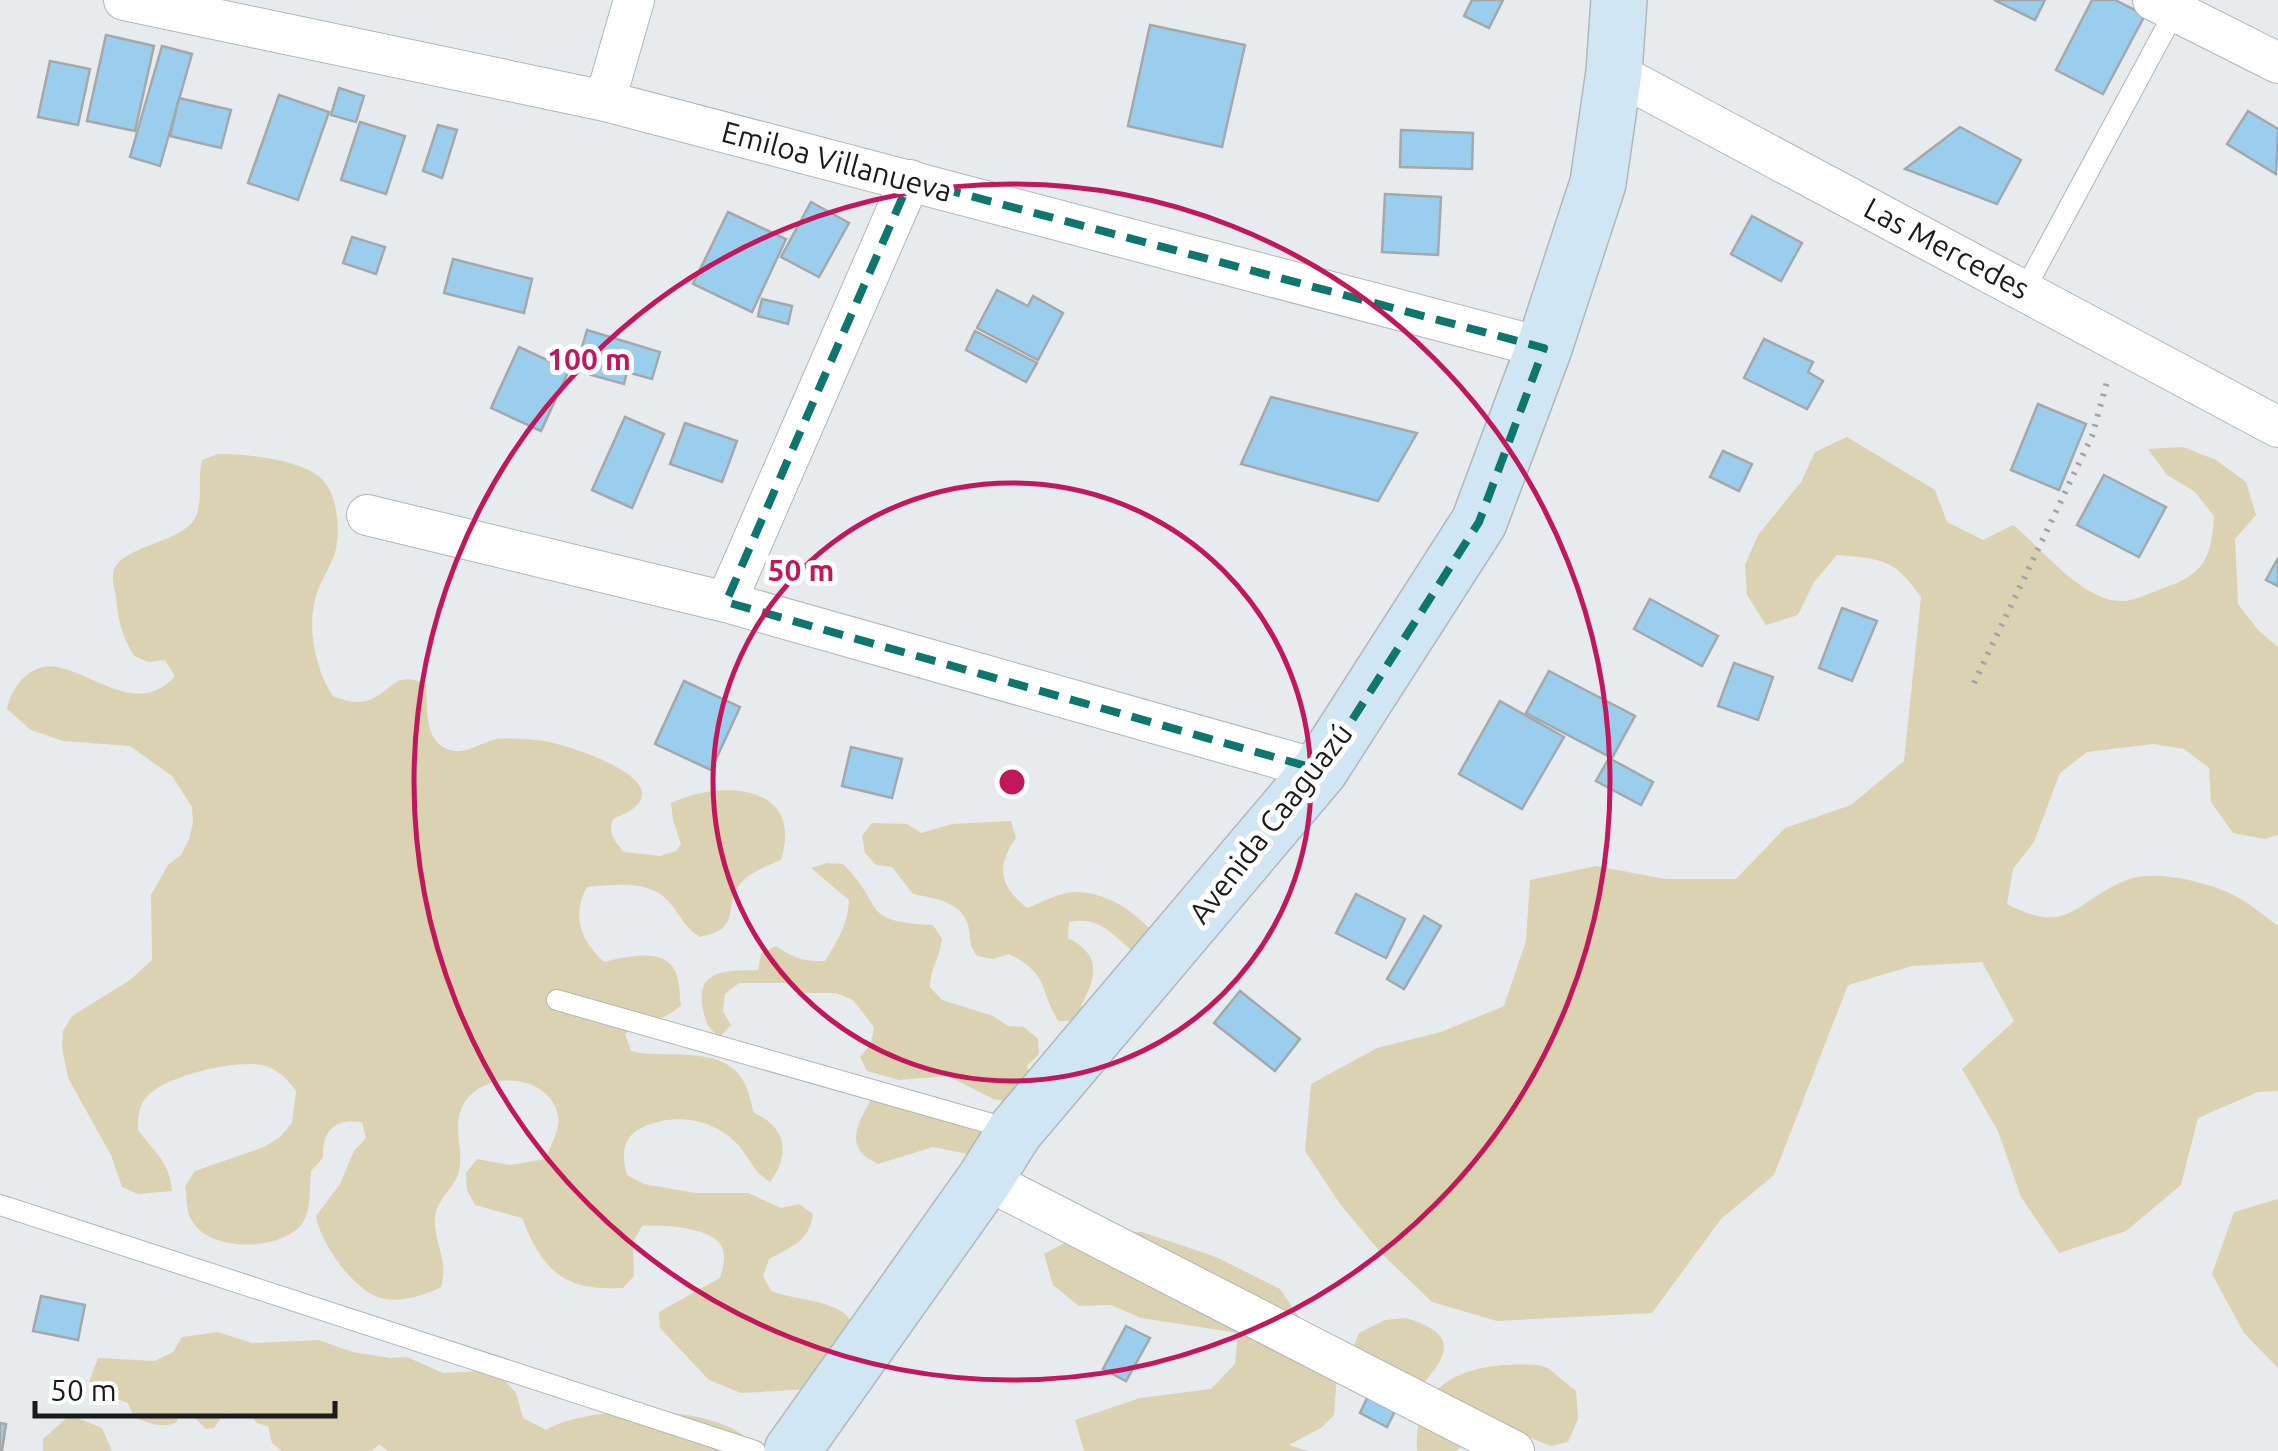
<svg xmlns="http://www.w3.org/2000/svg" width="2278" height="1451" font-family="Ubuntu,sans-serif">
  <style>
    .green { fill: #dad2b1 }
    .building { fill: #9bceed; stroke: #a5a8aa; stroke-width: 2.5 }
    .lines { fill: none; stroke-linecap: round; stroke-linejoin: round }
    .lane-casing { stroke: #b2b6b8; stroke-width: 22 }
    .street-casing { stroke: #b2b6b8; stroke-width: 42 }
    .secondary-casing { stroke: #b2b6b8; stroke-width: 58 }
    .path { stroke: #a1a4a6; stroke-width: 6; stroke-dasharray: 2.5 8; stroke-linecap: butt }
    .lane { stroke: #fff; stroke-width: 20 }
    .street { stroke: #fff; stroke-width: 40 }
    .secondary { stroke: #d0e6f2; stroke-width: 55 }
    .marked { fill: none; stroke: #0f766e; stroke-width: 8; stroke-dasharray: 20 12; stroke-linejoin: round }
    .ring { fill: none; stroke: #c2185b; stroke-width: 5 }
    .labels { text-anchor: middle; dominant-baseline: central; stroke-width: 10; stroke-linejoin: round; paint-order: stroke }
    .street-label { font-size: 30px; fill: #1a1b1c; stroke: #fff }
    .centre { fill: #c2185b; stroke: #fff; stroke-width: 5 }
    .ring-label { font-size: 30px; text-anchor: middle; font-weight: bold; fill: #c2185b; stroke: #fff; stroke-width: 10; stroke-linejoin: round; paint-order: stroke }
  </style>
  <rect width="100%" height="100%" fill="#e7ebed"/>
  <g class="green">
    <path d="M1847 437 1935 490 1947 522 1983 540 2013 525C2042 548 2084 604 2125 601 2138 600 2156 590 2169 586 2206 573 2212 553 2214 516L2194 491 2167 475 2148 449 2183 447 2216 460 2246 482 2256 515 2235 539 2238 604 2259 631 2278 647V835L2264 839 2233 833 2211 802 2209 768 2184 749 2153 744 2087 752 2060 773 2034 842 2013 869 2007 904C2071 937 2075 900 2127 880 2155 869 2207 882 2233 895 2249 902 2264 916 2278 926V1091L2258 1092 2198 1118 2181 1185 2126 1231 2059 1253 2021 1197 1998 1131 1962 1069 2014 1021 1982 962 1912 966 1848 985 1774 1175 1721 1219 1652 1313 1497 1321 1432 1302 1381 1253 1340 1204 1305 1151 1311 1084 1377 1048 1441 1032 1504 1006 1526 941 1530 880 1596 866 1665 879H1736L1785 828 1851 805 1904 761 1921 597C1894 559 1883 559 1837 555L1814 582 1798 615 1766 625 1747 595 1745 565 1758 535 1801 482 1815 452Z"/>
    <path d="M218 454C244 454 310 459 326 484 337 499 339 525 337 543 335 561 322 577 317 593 306 624 315 670 333 696 343 700 355 704 366 701 393 694 391 669 426 684 428 705 423 737 445 748 464 758 479 742 497 739 511 738 530 739 544 741 565 744 645 770 642 795 641 808 624 814 613 819 608 835 614 840 624 852L660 856 676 851 681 844 673 820 671 803C721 779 805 784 781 860 767 866 749 872 740 884 722 907 744 928 700 937 684 927 681 916 669 902 650 879 613 885 587 887 571 916 581 941 604 962 625 957 666 946 676 973 680 982 679 995 681 1005 662 1024 644 1018 625 1034L631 1051C665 1060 723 1043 744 1082 749 1091 751 1103 754 1113 786 1126 791 1155 770 1182 755 1173 751 1161 740 1147 715 1118 674 1112 641 1128 621 1138 622 1157 627 1175L644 1184 695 1193H748L781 1208 799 1204 813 1214C809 1242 792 1246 769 1259L763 1276 771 1291C790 1299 840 1301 849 1319 854 1327 853 1343 854 1352L828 1388 741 1393 709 1380 660 1328 659 1312 720 1278C723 1267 727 1256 721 1245 710 1227 661 1224 642 1226L633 1242 634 1276 623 1288C563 1291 543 1271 522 1218L475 1205 467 1190 466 1173 477 1159 510 1165 546 1159C550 1145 561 1130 558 1115 548 1071 476 1069 461 1110 453 1130 464 1151 459 1171 455 1189 436 1198 435 1219 434 1245 449 1259 441 1287 423 1296 398 1304 378 1297 352 1288 320 1242 316 1216L340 1184 354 1151 366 1138 362 1122C334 1118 322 1131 323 1158L311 1171C309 1188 312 1210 302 1224 280 1252 205 1253 190 1217 186 1209 187 1195 185 1186L195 1171 264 1147 280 1137 292 1123 296 1091C288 1080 280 1071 266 1066 240 1058 161 1076 145 1099 138 1108 138 1120 138 1130 154 1152 170 1162 172 1191L138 1194 122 1187 111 1155 68 1078 62 1047 63 1031 72 1016 130 980 152 960 151 895 168 865 181 855 189 839 193 823 192 807 172 776 130 746 63 741 31 730 7 709C11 687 31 662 57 667 97 675 139 717 175 676L165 660 148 662 134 656C122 636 118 620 116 597 115 591 112 581 113 574 117 546 178 544 194 520 204 504 197 479 202 460Z"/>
    <path d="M1011 821 1016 838C995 867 1000 886 1027 908 1041 903 1058 893 1073 892 1103 891 1132 909 1151 930L1137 954C1113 937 1102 915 1069 922L1068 938C1103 956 1096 976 1081 1006L1085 1008 1073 1021H1058C1038 987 1050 975 1009 954L993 959 977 956C967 941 972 940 968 925 961 901 933 898 913 894L892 867 876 865 865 853 862 836 872 823 907 824 921 833 952 824Z"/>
    <path d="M827 863 843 864C886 906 858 922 933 925L942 939C940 958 930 968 930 987L942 1000 993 1016 1008 1026 1024 1027 1038 1039 1039 1054 1027 1066 1035 1098 1010 1102 993 1099 948 1076 899 1080 867 1071 860 1057 871 1044 874 1027 853 1000 836 993H802L787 983H739L725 994 723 1011 731 1025 720 1037C708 1028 706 1024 703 1010 694 968 728 971 758 970L761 954 776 946C793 958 805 962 825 961 838 940 848 924 849 900L811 868Z"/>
    <path d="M871 1100 986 1129 977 1156 933 1147 878 1164C844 1149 856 1126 871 1100Z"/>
    <path d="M2278 1199V1368L2244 1333 2212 1274 2234 1212Z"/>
    <path d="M1109 1231 1142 1232 1216 1257 1280 1289 1337 1373 1334 1415 1321 1428 1289 1445 1308 1451H1084L1075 1420 1140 1398 1211 1389 1235 1364 1238 1333 1141 1318 1111 1305 1079 1306 1053 1285 1044 1254 1076 1237Z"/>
    <path d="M1406 1318C1461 1335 1448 1355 1418 1390L1353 1348 1359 1333 1385 1320Z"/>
    <path d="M218 1332 252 1343 319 1340 352 1352 391 1358 407 1357 443 1373 481 1371 499 1374 516 1393 523 1418 546 1430C589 1404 729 1401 758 1451H388L379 1444 372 1451H282L272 1443 268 1426 257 1423 251 1416 224 1413 214 1428 206 1429 194 1417 178 1414 177 1422C162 1429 148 1423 134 1417L128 1403 93 1390 89 1382 98 1358 155 1361 173 1352 182 1337Z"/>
    <path d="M1538 1365 1548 1368 1576 1391 1578 1419 1568 1442 1551 1446 1518 1433 1465 1440 1457 1451H1417C1413 1376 1476 1361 1538 1365Z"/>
    <path d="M70 1415 102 1428 112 1451H43V1439Z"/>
  </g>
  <g class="building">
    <path d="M1472 0H1503L1489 28 1464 16Z"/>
    <path d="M1994 0H2045L2035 20Z"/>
    <path d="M2092 0H2115L2145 15 2103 94 2056 70Z"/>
    <path d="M1150 25 1245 45 1222 147 1128 126Z"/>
    <path d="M106 35 154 46 135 131 87 121Z"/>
    <path d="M162 46 192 54 160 166 130 157Z"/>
    <path d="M50 61 90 69 78 125 38 117Z"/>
    <path d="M339 88 364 96 356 122 331 115Z"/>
    <path d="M279 95 329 112 298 200 248 183Z"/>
    <path d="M179 98 231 110 221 148 170 136Z"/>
    <path d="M2248 111 2278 129 2276 174 2227 144Z"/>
    <path d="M360 122 405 136 386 194 341 180Z"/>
    <path d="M438 125 457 130 442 178 423 171Z"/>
    <path d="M1960 127 2021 160 1997 204 1905 169Z"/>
    <path d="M1401 130 1473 133 1472 169 1400 167Z"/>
    <path d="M1385 194 1441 197 1438 255 1382 252Z"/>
    <path d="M811 202 849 223 819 277 781 257Z"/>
    <path d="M728 212 786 239 752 312 693 284Z"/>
    <path d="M1752 216 1802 243 1781 281 1731 254Z"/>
    <path d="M352 237 385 247 376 274 343 263Z"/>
    <path d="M453 259 532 279 524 313 444 293Z"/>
    <path d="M997 290 1028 306 1033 296 1063 313 1038 360 977 328Z"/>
    <path d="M762 299 792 306 788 324 758 316Z"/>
    <path d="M587 330 660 352 652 379 627 372 624 384 591 375 594 365 578 361Z"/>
    <path d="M975 331 1037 363 1026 382 966 350Z"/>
    <path d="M1764 339 1813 362 1808 372 1823 381 1807 409 1744 378Z"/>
    <path d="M519 347 569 370 541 431 491 408Z"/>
    <path d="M1271 397 1417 433 1378 501 1241 464Z"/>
    <path d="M2038 404 2086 424 2059 490 2011 470Z"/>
    <path d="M625 417 664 434 632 508 592 490Z"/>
    <path d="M685 423 737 441 722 482 670 464Z"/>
    <path d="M1723 451 1752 464 1739 491 1710 477Z"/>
    <path d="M2104 475 2166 507 2139 557 2077 525Z"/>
    <path d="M2278 558V586L2266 580Z"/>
    <path d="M1650 599 1718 636 1702 666 1634 629Z"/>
    <path d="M1842 608 1877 621 1852 681 1819 668Z"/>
    <path d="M1734 663 1773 677 1758 720 1718 706Z"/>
    <path d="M1549 671 1635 716 1612 758 1526 713Z"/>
    <path d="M684 681 740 707 711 770 655 744Z"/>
    <path d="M1500 701 1564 737 1522 809 1459 774Z"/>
    <path d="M851 747 902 759 892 798 842 786Z"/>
    <path d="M1609 758 1653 782 1641 805 1596 781Z"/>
    <path d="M1356 894 1405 919 1386 958 1336 933Z"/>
    <path d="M1424 916 1441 926 1404 989 1387 979Z"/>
    <path d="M1240 991 1300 1039 1275 1071 1214 1023Z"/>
    <path d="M41 1296 85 1305 78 1340 33 1331Z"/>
    <path d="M1126 1326 1150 1338 1126 1381 1103 1369Z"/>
    <path d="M1370 1392 1398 1405 1387 1427 1360 1413Z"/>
    <path d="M0 1423 6 1424 2 1451H0Z"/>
  </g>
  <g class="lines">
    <g class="lane-casing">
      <g id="lane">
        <path d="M2025 289 2175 11"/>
        <path d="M557 1000 1013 1130"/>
        <path d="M0 1205 755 1451"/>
      </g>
    </g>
    <g class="street-casing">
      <g id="street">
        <path d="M124 0 605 101 1544 348"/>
        <path d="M2153 0 2278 63"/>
        <path d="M1614 72 2278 427"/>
        <path d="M605 101 634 0"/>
        <path d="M367 515 726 602 1320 770"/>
        <path d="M726 602 910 180"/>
        <path d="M985 1179 1514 1451"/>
      </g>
    </g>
    <g class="secondary-casing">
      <path id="secondary" d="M792 1451 985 1179 1015 1131 1320 770 1479 522 1544 348 1598 183 1614 72 1619 0"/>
    </g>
    <path class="path" d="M1974 683 2092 436 2108 378"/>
    <use href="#lane" class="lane"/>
    <use href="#street" class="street"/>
    <use href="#secondary" class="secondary"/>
  </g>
  <path class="marked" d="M910 180 1544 348 1479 522 1320 770 726 602Z"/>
  <g class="ring">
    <circle cx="1012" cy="782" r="299"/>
    <circle cx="1012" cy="782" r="598"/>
  </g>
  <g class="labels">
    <g class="street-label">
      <text transform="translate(837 161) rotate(15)">Emiloa Villanueva</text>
      <text transform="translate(1947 248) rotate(28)">Las Mercedes</text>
      <text transform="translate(1270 823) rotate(-52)">Avenida Caaguazú</text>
    </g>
  </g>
  <circle cx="1012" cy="782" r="15" class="centre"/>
  <g class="ring-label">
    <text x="589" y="370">100 m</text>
    <text x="801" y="581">50 m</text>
  </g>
  <path d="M35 1401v15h300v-15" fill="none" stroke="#1a1b1c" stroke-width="5"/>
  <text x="50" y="1401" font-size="30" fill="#1a1b1c" stroke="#ffffff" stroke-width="8" paint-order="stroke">50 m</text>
</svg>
